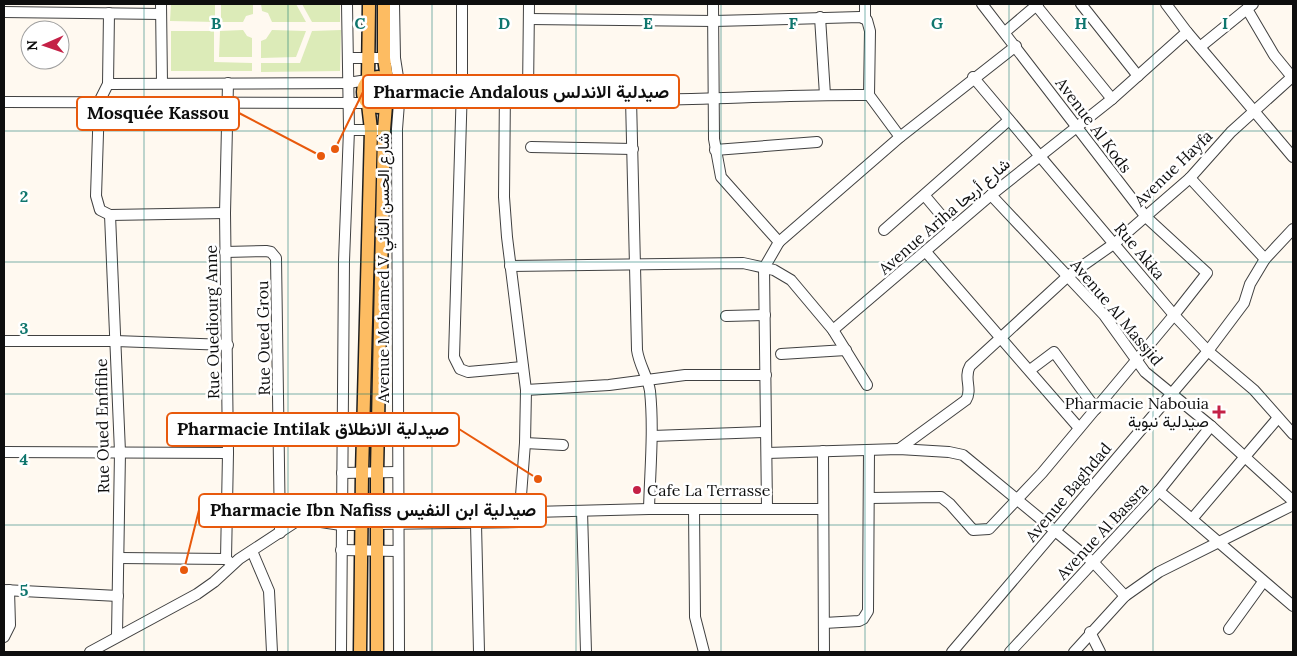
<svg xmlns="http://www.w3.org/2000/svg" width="1297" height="656" font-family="Lora,Vazirmatn,serif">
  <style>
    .grass { fill: #dcebb8 }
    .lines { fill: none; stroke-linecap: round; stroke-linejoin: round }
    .minor-casing { stroke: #414141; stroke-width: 12 }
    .major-casing { stroke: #1f1f1f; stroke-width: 15 }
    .minor { stroke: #fff; stroke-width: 10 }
    .major { stroke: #fdbc62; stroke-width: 12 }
    .grid { fill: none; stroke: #0f766e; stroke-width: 1; stroke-opacity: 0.55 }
    .poi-dot { fill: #c42146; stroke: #fff; stroke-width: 2 }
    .labels { text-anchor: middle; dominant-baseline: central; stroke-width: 5; stroke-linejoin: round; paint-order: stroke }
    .street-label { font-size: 16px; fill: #0e0e0e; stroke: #fff }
    .poi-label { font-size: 16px; fill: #0e0e0e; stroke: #fff; text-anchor: end }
    .grid-label { font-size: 16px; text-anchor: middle; font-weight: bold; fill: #0f766e; stroke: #fff; stroke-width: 5; stroke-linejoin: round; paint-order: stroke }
    .leader { fill: none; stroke: #e8590c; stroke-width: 2 }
    .callout-dot { fill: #e8590c; stroke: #fff; stroke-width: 2 }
    .callout { fill: #fff; stroke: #e8590c; stroke-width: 2 }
    .callout-label { font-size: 18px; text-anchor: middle; font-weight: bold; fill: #0e0e0e }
  </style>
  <rect width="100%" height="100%" fill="#fff9f0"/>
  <g class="grass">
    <path d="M171 4H215V22L170 21Z"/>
    <path d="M221 4H253V14L246 16 243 22H221Z"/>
    <path d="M261 4H296L306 22H272L268 13 262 11Z"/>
    <path d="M302 4H340V22H312Z"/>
    <path d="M243 30 247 36 252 38V57H219L220 31Z"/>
    <path d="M272 30 306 31 296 57 261 58V41L266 39Z"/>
    <path d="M341 30 340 71 261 72V63H300L312 31Z"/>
    <path d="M171 31H214V62L252 63V71H171Z"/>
  </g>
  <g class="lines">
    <g class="minor-casing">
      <g id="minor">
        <path d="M161 4 162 83"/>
        <path d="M394 4 395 58 400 90 397 129 399 652"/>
        <path d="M462 4V85L454 357 460 369 468 372 523 367"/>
        <path d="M713 4 714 139 721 177 779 242 764 268 767 508"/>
        <path d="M1035 4 1112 99"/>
        <path d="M1081 4 1138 76"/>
        <path d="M4 12 161 14"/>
        <path d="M109 13 108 84 99 102 96 196 100 210 110 215 225 213"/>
        <path d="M820 17 825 95"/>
        <path d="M529 19 714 21 860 17 867 20 870 31 869 95 900 137"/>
        <path d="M865 19V4"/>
        <path d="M1005 32 1038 4"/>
        <path d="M1187 32 1293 157"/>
        <path d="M1200 47 1253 4"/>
        <path d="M349 58H391"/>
        <path d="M973 77 1174 315 1208 351 1254 390 1293 434"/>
        <path d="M108 84 348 83 367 80"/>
        <path d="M505 88 504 197 507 237 526 390 525 443 519 522"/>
        <path d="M393 89C421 91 448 84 476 85 509 87 541 97 574 99 672 103 771 94 869 95"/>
        <path d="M528 93 529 4"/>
        <path d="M631 99 637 350C639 365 648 377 650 391 654 430 650 470 649 509"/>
        <path d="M4 102 367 103"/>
        <path d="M349 130H379"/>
        <path d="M531 147 633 149"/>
        <path d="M715 150 817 142"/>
        <path d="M1190 178 1265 259"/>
        <path d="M991 195 1104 315 1145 372 1211 426 1293 501"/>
        <path d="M925 196 952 228"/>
        <path d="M110 215 120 452 117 635"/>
        <path d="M884 230 1009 120"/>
        <path d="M779 242 900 137 1016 46"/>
        <path d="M225 252 266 251 271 252 276 258 280 533"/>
        <path d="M926 252 1079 428"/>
        <path d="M510 266 743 263 774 270 791 280 833 330 867 385"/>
        <path d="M726 316 765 315"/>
        <path d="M833 330 991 195 1112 99 1187 32 1166 4"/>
        <path d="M4 341H115L228 345"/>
        <path d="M781 354 846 350"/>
        <path d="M1030 370 1054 352 1096 409"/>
        <path d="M526 390 609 385 685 375H766"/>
        <path d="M652 436 766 432"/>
        <path d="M525 443 563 445"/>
        <path d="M899 449 966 400C973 389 963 378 970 366L1068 276 1115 243 1190 178 1231 132 1292 77 1274 55 1247 9"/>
        <path d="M823 451 824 652"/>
        <path d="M4 452 228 453"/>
        <path d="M767 453 899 449 949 452 963 455 1094 563 1125 596"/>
        <path d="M342 473 397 472"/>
        <path d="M1159 491 1293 606"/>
        <path d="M870 498 941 497 950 504 973 530 989 529 1042 473 1174 315 1207 273 1146 217 982 4"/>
        <path d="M378 500 519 505 533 512 649 509H822"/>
        <path d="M694 509 695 617 704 652"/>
        <path d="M582 511 586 652"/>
        <path d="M301 519 341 525H361"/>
        <path d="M1192 519 1277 419"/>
        <path d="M378 524 519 522 524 518"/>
        <path d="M476 524 479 652"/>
        <path d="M341 550 397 551"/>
        <path d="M252 551 269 591 272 652"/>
        <path d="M119 558 226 559 232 564"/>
        <path d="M226 559 228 453 225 213 228 83"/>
        <path d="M4 590 118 596"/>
        <path d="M824 623 859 621 863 619 868 611 869 450"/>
        <path d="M1229 629 1263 582"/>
        <path d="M1090 632 1100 652"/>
        <path d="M4 637 10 625 9 590"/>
        <path d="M90 652 197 594 214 582 239 559 300 519 341 500 362 499"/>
        <path d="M341 652 344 261 349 130 347 4"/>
        <path d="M952 652 1208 351 1244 303 1250 284 1265 259 1293 229"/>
        <path d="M1010 652 1159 491 1211 426"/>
        <path d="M1074 652 1125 596 1159 572 1293 505"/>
      </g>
    </g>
    <g class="major-casing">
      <g id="major">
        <path d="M384 4V58L387 79"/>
        <circle cx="378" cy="92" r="15"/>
        <path d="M368 79 369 4"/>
        <path d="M360 652 362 473 371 130 368 104"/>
        <path d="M377 652V472L384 130 386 105"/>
      </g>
    </g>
    <use href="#minor" class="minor"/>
    <use href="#major" class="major"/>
  </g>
  <path class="grid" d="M144 4V652M288 4V652M432 4V652M576 4V652M721 4V652M865 4V652M1009 4V652M1153 4V652M4 131H1293M4 262H1293M4 394H1293M4 525H1293"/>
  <g class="poi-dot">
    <path d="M1216.5 404.5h5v5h5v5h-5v5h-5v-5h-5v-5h5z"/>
    <circle cx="637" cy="490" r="5"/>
  </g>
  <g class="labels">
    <g class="street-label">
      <text transform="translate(1094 125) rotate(53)">Avenue Al Kods</text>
      <text transform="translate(1173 168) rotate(-44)">Avenue Hayfa</text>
      <text transform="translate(944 216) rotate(-41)">Avenue Ariha شارع أريحا</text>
      <text transform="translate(1140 251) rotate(50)">Rue Akka</text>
      <text transform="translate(383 268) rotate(-90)">Avenue Mohamed V شارع الحسن الثاني</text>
      <text transform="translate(1117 312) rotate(50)">Avenue Al Massjid</text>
      <text transform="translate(212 322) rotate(-91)">Rue Ouediourg Anne</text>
      <text transform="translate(263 338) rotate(-91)">Rue Oued Grou</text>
      <text transform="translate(102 426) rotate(-91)">Rue Oued Enfifihe</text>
      <text transform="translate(1068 492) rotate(-50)">Avenue Baghdad</text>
      <text transform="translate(1102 531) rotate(-47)">Avenue Al Bassra</text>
    </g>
    <g class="poi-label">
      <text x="1209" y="403">Pharmacie Nabouia<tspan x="1209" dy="18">صيدلية نبوية</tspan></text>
      <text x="647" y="490" text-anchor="start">Cafe La Terrasse</text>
    </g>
  </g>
  <g class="grid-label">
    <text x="216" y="29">B</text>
    <text x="360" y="29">C</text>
    <text x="504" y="29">D</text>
    <text x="648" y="29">E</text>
    <text x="793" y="29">F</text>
    <text x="937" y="29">G</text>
    <text x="1081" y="29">H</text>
    <text x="1225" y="29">I</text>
    <text x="24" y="202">2</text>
    <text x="24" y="334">3</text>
    <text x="24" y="465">4</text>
    <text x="24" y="596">5</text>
  </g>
  <path class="leader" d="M335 149L363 92M321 156L239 113M538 479L459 429M184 570L199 510"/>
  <g class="callout-dot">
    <circle cx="335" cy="149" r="5"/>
    <circle cx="321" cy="156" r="5"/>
    <circle cx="538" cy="479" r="5"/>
    <circle cx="184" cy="570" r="5"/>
  </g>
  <g class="callout">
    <rect x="363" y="75" width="316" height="33" rx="5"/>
    <rect x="77" y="97" width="162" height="33" rx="5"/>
    <rect x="167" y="413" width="292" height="33" rx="5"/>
    <rect x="199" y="494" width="347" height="33" rx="5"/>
  </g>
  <g class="callout-label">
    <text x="521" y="98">Pharmacie Andalous صيدلية الاندلس</text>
    <text x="158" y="119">Mosquée Kassou</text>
    <text x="313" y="435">Pharmacie Intilak صيدلية الانطلاق</text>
    <text x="373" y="516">Pharmacie Ibn Nafiss صيدلية ابن النفيس</text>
  </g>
  <rect width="1297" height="656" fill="none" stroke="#0e0e0e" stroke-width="10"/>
  <g transform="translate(45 45) rotate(268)"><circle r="24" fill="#ffffff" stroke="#9f9f9f"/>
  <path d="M0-4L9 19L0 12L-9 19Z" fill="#c42146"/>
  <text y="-8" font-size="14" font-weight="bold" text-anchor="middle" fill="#0e0e0e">N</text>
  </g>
</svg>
